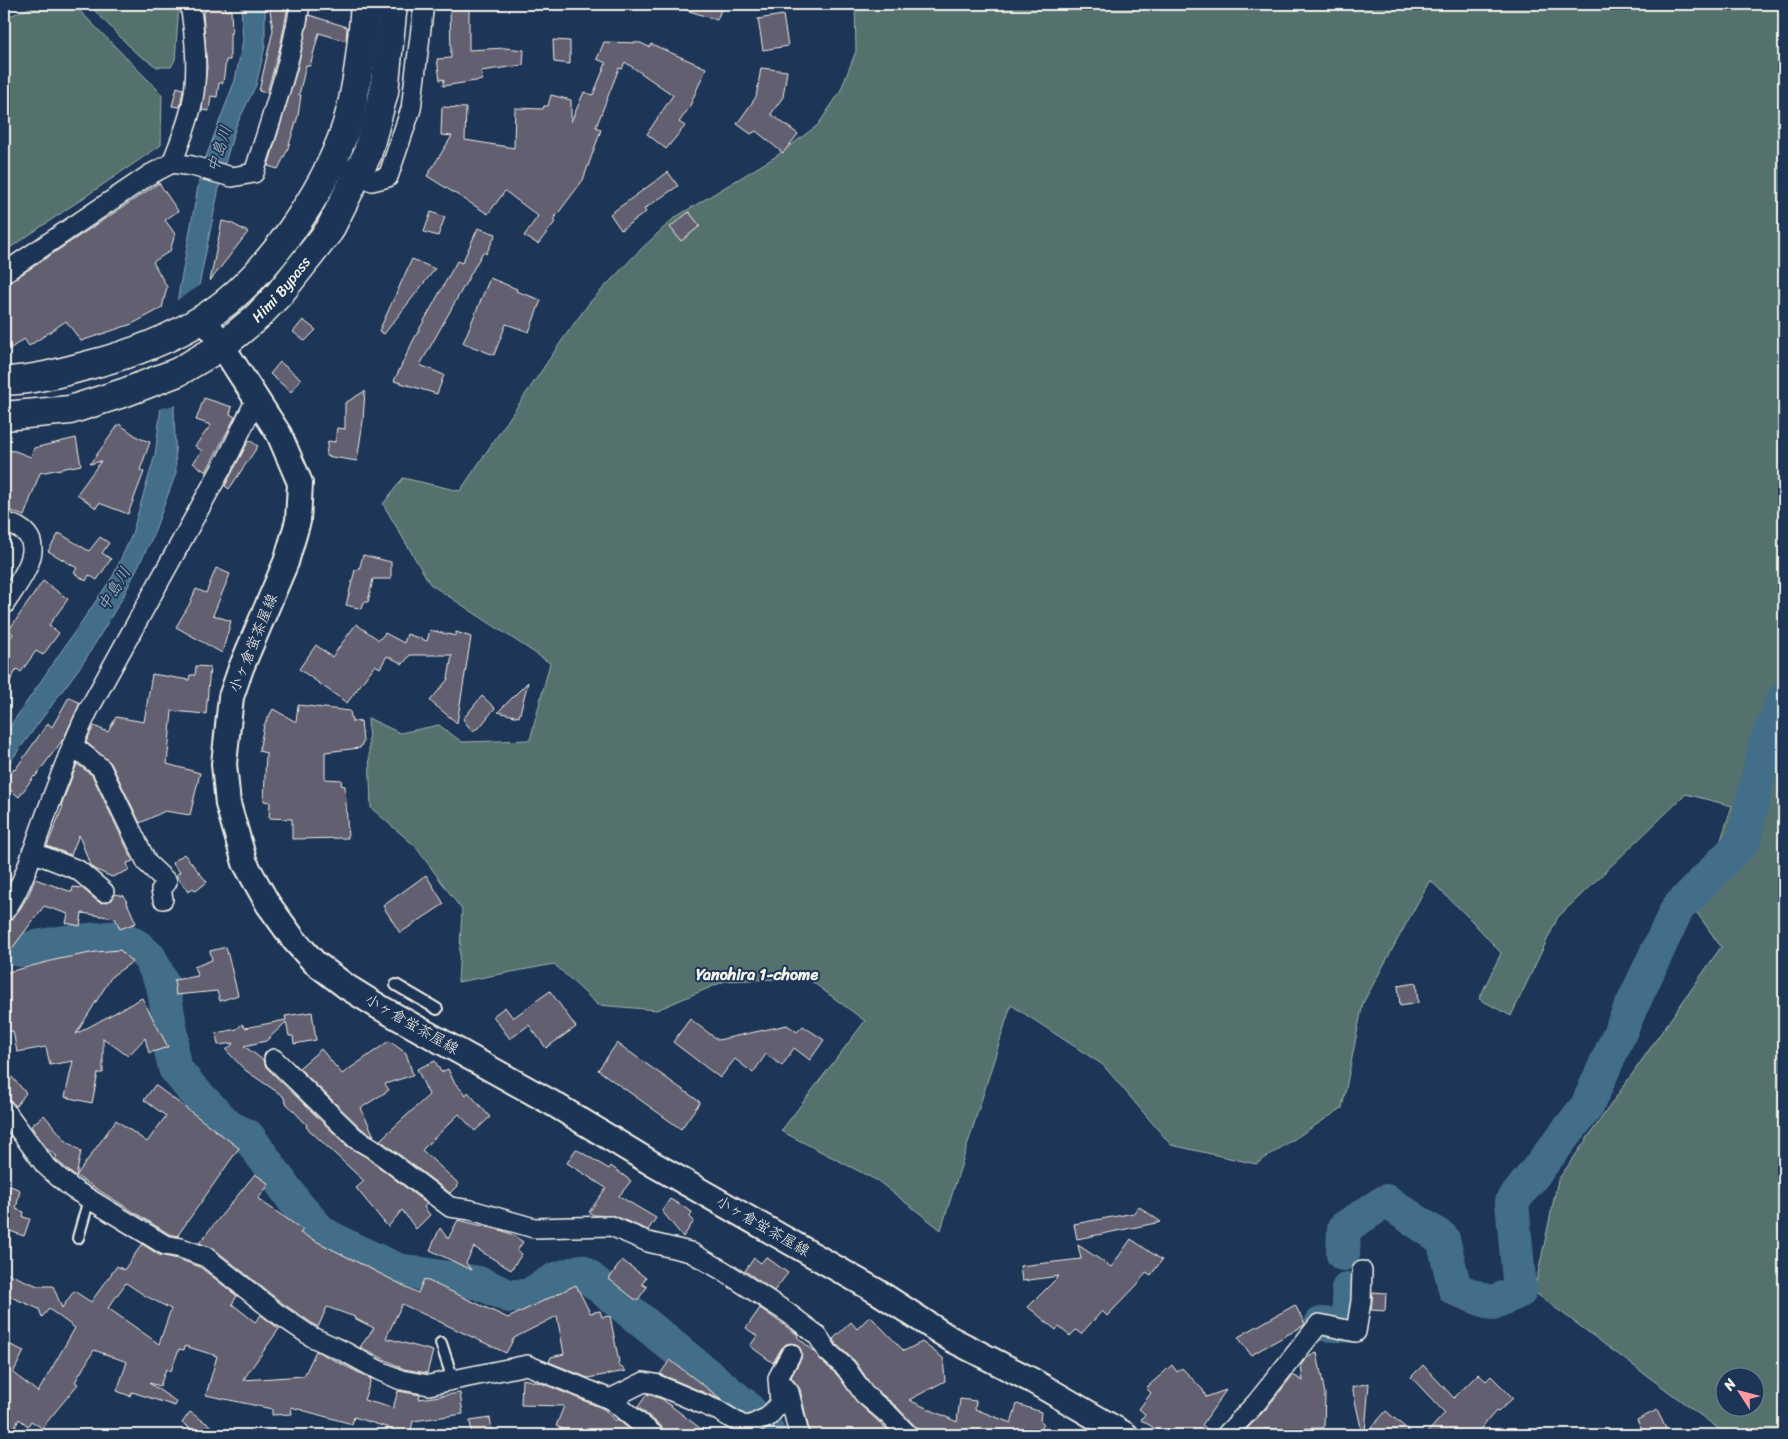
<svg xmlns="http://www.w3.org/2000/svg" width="1788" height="1439" font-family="Sriracha,'Klee One',sans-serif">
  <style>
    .green { fill: #55716e; stroke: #a4b1ab; fill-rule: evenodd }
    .water { fill: #436e8a; stroke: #8aa2b0 }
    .pier { fill: #1d3557 }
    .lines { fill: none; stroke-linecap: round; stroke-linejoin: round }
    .river { stroke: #436e8a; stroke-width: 34 }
    .building { fill: #625e6f; stroke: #f4f1e8; fill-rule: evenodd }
    .service-casing { stroke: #f4f1e8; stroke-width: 14 }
    .minor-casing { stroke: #f4f1e8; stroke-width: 22 }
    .tertiary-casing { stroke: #f4f1e8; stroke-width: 28 }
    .trunk-casing { stroke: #f4f1e8; stroke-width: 31 }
    .service { stroke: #1d3557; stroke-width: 10 }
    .minor { stroke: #1d3557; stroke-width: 19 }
    .tertiary { stroke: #1d3557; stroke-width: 24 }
    .trunk { stroke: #1d3557; stroke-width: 28 }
    .labels { text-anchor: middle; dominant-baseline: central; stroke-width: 4; stroke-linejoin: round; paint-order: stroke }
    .street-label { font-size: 15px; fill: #f4f1e8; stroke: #1d3557 }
    .water-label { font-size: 16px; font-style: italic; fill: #b6c3c7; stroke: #1d3557 }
    .neighbourhood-label { font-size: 16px; font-weight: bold; fill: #f4f1e8; stroke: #1d3557 }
  </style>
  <rect width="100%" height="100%" fill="#1d3557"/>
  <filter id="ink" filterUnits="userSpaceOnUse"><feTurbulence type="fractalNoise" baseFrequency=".02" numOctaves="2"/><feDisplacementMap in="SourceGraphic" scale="10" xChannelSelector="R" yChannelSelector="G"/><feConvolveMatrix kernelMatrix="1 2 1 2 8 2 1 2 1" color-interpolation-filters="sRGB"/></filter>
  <g filter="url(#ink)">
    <g class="green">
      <path d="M41 4H73L162 94 161 145 4 252V18Z"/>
      <path d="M88 4H179L175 60 171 67H157L135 52Z"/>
      <path d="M855 4H1784V1435H1727L1534 1292 1558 1180 1721 947 1697 913 1732 806 1686 794 1558 917 1511 1016 1479 999 1501 953 1471 920 1430 880 1363 1003 1342 1108 1256 1164 1171 1145 1103 1065 1011 1005 941 1230 878 1181 781 1131 865 1021 807 978 725 981 657 1010 598 1005 554 964 458 982 462 910 415 846 371 808 368 718 400 733 439 725 462 742 530 740 550 663 430 584 383 504 403 478 460 491 565 336 590 302 638 252 674 218 775 157 818 125 840 92 856 51ZM1726 1376H1756V1406H1726Z"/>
    </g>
    <path class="water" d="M241 4H265V46L256 85 236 126 222 173 174 408 176 473 152 538 123 597 85 660 4 770V735L113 576 131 537 155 455 168 352 201 170 235 80 243 41Z"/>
    <path class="pier" d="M201 285 177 404 159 409 166 352 174 302Z"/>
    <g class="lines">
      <g class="river">
        <path d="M4 947 21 950 58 943 121 937 138 947 150 958 163 985 172 1037 171 1051 175 1068 191 1088 229 1127 248 1136 297 1205 322 1233 354 1250 398 1270 479 1283 509 1296H527L554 1280 581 1271 744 1405 765 1427 769 1435"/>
        <path d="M1343 1254 1344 1228 1386 1201 1443 1239 1455 1289 1492 1303 1520 1291 1512 1202 1587 1106 1628 1014 1677 909 1744 840 1765 746 1784 698"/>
        <path d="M1321 1324 1351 1326 1348 1289"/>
      </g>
    </g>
    <g class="building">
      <path d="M204 4H225L226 11 231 10 232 33H230V60H226L223 83H219L217 97 211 96 209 111 202 110 207 67 203 12H205Z"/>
      <path d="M269 4H288V6L281 43 267 93 259 91 273 30Z"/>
      <path d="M450 4H469V50L505 48 524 50 523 65 481 71 482 80 443 86 444 79 440 80 437 59 451 58Z"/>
      <path d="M677 4H723L717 20 677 7Z"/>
      <path d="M309 15 347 27 346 41 319 33 310 66 306 65 299 95H301L298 116 287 151 278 169 268 166 297 70Z"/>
      <path d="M783 15 788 46 763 50 758 19Z"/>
      <path d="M553 40 570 41V64L554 62Z"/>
      <path d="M604 42 641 43 649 47 651 44 706 68 689 108 679 122 685 126 666 149 647 134 673 95 625 62 622 69 619 68 596 127 601 130 583 180 553 220 555 222 538 244 524 236 538 216 505 191 488 214 427 176 452 136 441 135 442 107 466 108 465 140 514 148 515 108 543 109 544 106H548L551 95 571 100V122L584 92 593 95 606 63 597 59Z"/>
      <path d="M761 68 787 71 783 97 771 114 798 134 783 153 756 131 751 134 737 124 756 97Z"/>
      <path d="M177 87 183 89 180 107 172 106Z"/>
      <path d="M668 172 678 186 644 209 646 212 621 230 610 214Z"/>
      <path d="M159 183 178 211 165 220 175 234 170 251 153 262 167 287 162 308 132 324 81 341 66 321 29 346 24 339 4 353V285L10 282Z"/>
      <path d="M431 212 445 217 438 236 424 232Z"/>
      <path d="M689 212 700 226 681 241 670 227Z"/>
      <path d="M222 221 231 223 248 232 210 281Z"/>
      <path d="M478 228 496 234 486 254 483 252 420 365 444 375 437 394 394 381 414 339 457 261 462 263Z"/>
      <path d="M412 259 435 269 384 334 379 331Z"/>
      <path d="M490 278 517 289 516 291 541 300 529 332 506 324 494 355 463 343Z"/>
      <path d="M303 320 316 330 305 341 293 332Z"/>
      <path d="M280 362 301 379 291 392 270 374Z"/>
      <path d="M365 391 363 421 357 461 326 456 328 441 335 442 337 428 345 429V403Z"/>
      <path d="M204 398 232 407 230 414 235 417 206 472 193 463 202 451 195 446 211 425 196 420Z"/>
      <path d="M119 424 139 438 150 442 140 470 144 472 128 514 99 503 96 508 77 494 101 461 90 464Z"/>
      <path d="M76 438 81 465 40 473 24 516 4 508V450L15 451 31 457 34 448Z"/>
      <path d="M249 440 258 446 229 489 225 486Z"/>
      <path d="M59 533 89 551 100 537 109 543 102 553 111 559 97 580 89 575 86 581 74 573 77 568 48 551Z"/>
      <path d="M363 555 391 562V579H373L368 602H364L362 609 346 605 355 570H359Z"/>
      <path d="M216 568 230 574 213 615 231 621 222 653 176 627 189 605 196 589 206 593Z"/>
      <path d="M43 581 68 599 49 625 59 633 43 655 36 651 21 672 17 669 4 691V647L13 634 9 630Z"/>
      <path d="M356 624 379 640 385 633 404 643 407 634 427 641 430 630 456 636V632L471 637 457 723 430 701 448 679 452 655H410L403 664 387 656 380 668 375 665 347 703 299 669 316 645 332 657Z"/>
      <path d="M196 666 210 667 206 714 172 711 167 764 200 773 190 815 165 811 140 823 111 763 86 742 94 726 108 732 116 717 144 722 152 674 189 680 190 675H195Z"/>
      <path d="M528 682 519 717 498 712Z"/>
      <path d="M482 696 495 708 480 727 472 731 463 719Z"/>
      <path d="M69 697 80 703 64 738 35 777 34 776 19 797 4 785V783L14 769 15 770 48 723 52 727Z"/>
      <path d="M298 705 350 711 352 722 361 721 363 742 360 748 325 752V779L342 780 341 785 345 786 348 838 292 839V819L269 818 270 802 264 801 266 753 259 751 264 725 273 709 296 722Z"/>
      <path d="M77 764 92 775 133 861 127 863 129 870 112 877 94 869 90 865 79 835 71 855 47 846 63 806H61Z"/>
      <path d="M184 854 207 882 196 891 193 888 188 892 176 875 180 872 172 863Z"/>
      <path d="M426 875 444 904 400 933 383 906Z"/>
      <path d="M35 879 72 892 73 887 82 888 97 901 102 903 112 900 115 894 124 896 136 923 120 929 115 918 82 913 80 926 66 923 68 914 44 906 4 959V927L13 918 20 909 29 894Z"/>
      <path d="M226 947 238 995 220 1001 217 991 176 995 174 980 198 976 194 967 212 960 210 951Z"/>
      <path d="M120 950 132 962 112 976 76 1034 142 998 168 1047 149 1053 145 1038 128 1056 103 1038V1073H98L92 1103 65 1097 73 1061 50 1065 46 1047 17 1052 13 1031 4 1032V973L59 959 96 952Z"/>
      <path d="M1416 983 1418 1003 1400 1006 1398 986Z"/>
      <path d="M550 991 576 1027 546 1048 529 1025 510 1039 493 1016 505 1007 513 1018Z"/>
      <path d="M312 1012 316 1040 294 1044 293 1036H289L286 1022 266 1041 244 1046 263 1060 266 1067 347 1146 366 1157 427 1204 424 1207 430 1215 416 1229 402 1210 388 1227 356 1188 364 1181 306 1127 307 1125 286 1103 283 1096 245 1070 226 1050 234 1043 218 1045 216 1033 237 1029 242 1024 245 1028 286 1020 285 1016Z"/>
      <path d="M690 1019 718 1040 787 1025 797 1032 803 1026 824 1040 810 1060 794 1048 782 1066 766 1054 753 1073 735 1059 720 1078 673 1042Z"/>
      <path d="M389 1041 406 1053 413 1075 385 1084 389 1090 361 1108 374 1136 362 1129 299 1068 321 1049 342 1074Z"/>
      <path d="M617 1043 700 1102 681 1129 598 1070Z"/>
      <path d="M435 1061 441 1072 448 1069 454 1082 466 1095 468 1092 490 1117 475 1131 459 1114 422 1150 459 1184 450 1193 380 1140 429 1095 417 1069Z"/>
      <path d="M4 1068 26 1093 16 1106 4 1096Z"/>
      <path d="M155 1085 239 1148 178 1235 179 1236 169 1234 76 1176 116 1120 147 1142 166 1116 144 1100Z"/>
      <path d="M44 1115 66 1141 81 1151 76 1177 55 1159 57 1156 47 1149 31 1126Z"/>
      <path d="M576 1149 609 1169 611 1166 631 1181 619 1196 656 1218 648 1230 615 1216 593 1215 589 1212 606 1188 567 1163Z"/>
      <path d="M255 1174 269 1184 258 1199 303 1230 300 1233 418 1293 424 1279 508 1318 576 1285 590 1313 600 1311 602 1317 610 1316 619 1362 617 1364 626 1371 588 1378 549 1362 551 1357 564 1354 557 1316 514 1338 506 1353 402 1304 386 1338 433 1351 427 1373 404 1369 360 1347 374 1328 354 1318 355 1317 327 1307 318 1327 282 1303 213 1248 199 1243Z"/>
      <path d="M4 1183 20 1190 16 1209 24 1212 23 1217 30 1219 24 1236 10 1231 9 1235 4 1234Z"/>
      <path d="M670 1199 692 1212 690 1217 694 1221 683 1237 662 1211Z"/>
      <path d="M1138 1206 1161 1222 1077 1239 1074 1224 1134 1213Z"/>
      <path d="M458 1220 500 1230 511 1234 523 1242 517 1251 522 1254 511 1270 474 1247 466 1263 471 1270 430 1250 440 1228 448 1239Z"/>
      <path d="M1131 1239 1162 1260 1151 1275 1146 1272 1137 1285 1107 1316 1102 1311 1081 1334 1076 1330 1070 1336 1059 1327 1056 1330 1028 1307 1059 1276 1022 1281 1020 1266 1081 1259 1078 1245 1111 1267Z"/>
      <path d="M142 1244 159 1255 178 1259 200 1267 237 1296 232 1304 255 1322 261 1315 279 1329 243 1380 304 1376 316 1351 371 1379 364 1400 393 1408 398 1391 420 1395 419 1399 460 1393 463 1414 413 1421 410 1435 389 1431V1428L354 1417 352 1424 291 1407 292 1414 272 1415V1409L206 1395 217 1356 185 1346 184 1350 179 1349 171 1371 166 1369 160 1386 149 1383 177 1402 175 1406 132 1392 130 1396 117 1391 127 1362 94 1350 75 1382 78 1384 42 1428 31 1421 28 1426 19 1419 12 1435H4V1342L24 1351 13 1373 38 1392 75 1328 49 1309 42 1317 39 1309 4 1294V1272L38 1286H53L62 1308 74 1291 91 1302 117 1266 124 1270ZM126 1283 144 1295 171 1309 159 1344 108 1308Z"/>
      <path d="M766 1257 788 1273 774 1291 745 1271 754 1258 761 1263Z"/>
      <path d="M622 1260 646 1278 642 1284 647 1287 637 1301 609 1279Z"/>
      <path d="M1373 1292 1386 1293 1385 1311 1371 1310Z"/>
      <path d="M1295 1305 1305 1324 1303 1326 1251 1355 1238 1337Z"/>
      <path d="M760 1308 798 1335 797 1337 814 1351 821 1360 838 1376 857 1402 892 1434 810 1435 800 1389 791 1377 801 1359 802 1353 800 1348 796 1344 791 1343 786 1344 781 1349 773 1363 750 1346 757 1336 746 1328Z"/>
      <path d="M870 1316 904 1351 922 1342 943 1358 945 1381 909 1400 957 1422 960 1399 976 1401 975 1409 1011 1423 1017 1404 1041 1412 1040 1420 1044 1424 1039 1433 1040 1435H932L917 1428 897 1407 872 1386 855 1361 837 1345 833 1339 851 1322 857 1329Z"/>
      <path d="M1317 1353 1325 1394 1324 1428 1264 1429 1261 1435H1241L1266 1409 1293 1375 1303 1381 1301 1365 1307 1357Z"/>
      <path d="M670 1360 724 1401 660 1374Z"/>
      <path d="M1172 1365 1177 1372 1182 1368 1203 1390 1206 1397 1226 1390 1202 1425 1215 1435H1166L1141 1420 1145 1414 1139 1409 1151 1393 1146 1388Z"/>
      <path d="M1423 1365 1454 1398 1478 1374 1486 1381 1491 1376 1513 1398 1498 1412 1496 1411 1475 1435H1425L1445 1413 1411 1377Z"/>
      <path d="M522 1379 541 1383 604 1409 615 1421 617 1419 637 1435H577L556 1426 564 1406 521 1405Z"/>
      <path d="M1369 1383 1365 1432H1362L1352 1387Z"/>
      <path d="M647 1394 662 1399 709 1435H665L661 1426 638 1407Z"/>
      <path d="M1657 1410 1669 1435H1644L1637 1420Z"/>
      <path d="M1386 1411 1414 1435H1365Z"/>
      <path d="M190 1412 224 1435H200L182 1423Z"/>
      <path d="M490 1418 493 1435H472L470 1421Z"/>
    </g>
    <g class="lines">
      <g class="service-casing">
        <g id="service">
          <path d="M396 985 437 1009"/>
          <path d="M78 1238 89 1199"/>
          <path d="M441 1343 453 1380"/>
        </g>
      </g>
      <g class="minor-casing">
        <g id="minor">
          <path d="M172 163 192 166 232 177 254 173C271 119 292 59 300 4"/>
          <path d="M346 169 372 181 388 177 411 109 424 4"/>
          <path d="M4 273 149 175 172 163C179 144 188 124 192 104 199 72 195 36 190 4"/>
          <path d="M4 522C57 536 22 577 4 605"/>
          <path d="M72 745 101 768 147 863 167 882 161 890 163 899"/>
          <path d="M32 852 78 870 104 892"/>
          <path d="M4 912C22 888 30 859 40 831 55 789 70 748 89 709L230 453 256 399"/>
          <path d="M274 1059 355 1138 372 1148 450 1207 471 1210 534 1228 611 1226 648 1242 690 1252 722 1270 788 1313 817 1335 828 1352 846 1368 864 1394 890 1416 908 1435"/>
          <path d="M4 1109 45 1165 57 1176 73 1189 165 1245 181 1248 206 1257 275 1312 312 1337 345 1352 378 1370 401 1380 429 1385 527 1365 610 1399 654 1435"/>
          <path d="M783 1385 789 1392 799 1435"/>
          <path d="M610 1399 644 1382 655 1384 719 1411 742 1425 749 1426 768 1417 780 1403 778 1378 791 1354"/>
          <path d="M1226 1435 1257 1402 1319 1324 1356 1332 1361 1301 1362 1271"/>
        </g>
      </g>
      <g class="tertiary-casing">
        <path id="tertiary" d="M204 318 279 434 300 483 298 521 286 562 241 668 231 697 224 764 228 804 245 863 268 904 294 940 314 962 347 987 381 1008 552 1103 653 1164 878 1292 951 1339 1033 1381 1126 1435"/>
      </g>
      <g class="trunk-casing">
        <g id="trunk">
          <path d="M4 381C33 380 60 373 89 365 128 355 169 340 204 318 264 281 324 193 346 127 358 89 362 43 365 4"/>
          <path id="s1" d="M4 416 70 410 126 392 178 372 222 346 257 317 280 293 329 231 367 155 384 92 393 4"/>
        </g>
      </g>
      <use href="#service" class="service"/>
      <use href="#minor" class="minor"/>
      <use href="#tertiary" class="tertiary"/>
      <use href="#trunk" class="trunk"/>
    </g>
  </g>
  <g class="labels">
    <g class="street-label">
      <text stroke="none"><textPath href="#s1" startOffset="314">Himi Bypass</textPath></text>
      <text transform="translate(253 643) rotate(-68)">小ヶ倉蛍茶屋線</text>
      <text transform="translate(412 1024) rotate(30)">小ヶ倉蛍茶屋線</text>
      <text transform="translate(763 1226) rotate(30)">小ヶ倉蛍茶屋線</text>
    </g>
    <g class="water-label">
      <text transform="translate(219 149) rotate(-72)">中島川</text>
      <text transform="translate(114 589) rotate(-59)">中島川</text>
    </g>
    <g class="neighbourhood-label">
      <text x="757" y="974">Yanohira 1-chome</text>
    </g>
  </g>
  <rect width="1788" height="1439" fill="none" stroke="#1d3557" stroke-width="20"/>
  <rect x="10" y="10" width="1768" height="1419" fill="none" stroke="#f4f1e8" stroke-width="2" filter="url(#ink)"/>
  <g transform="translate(1740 1392) rotate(306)"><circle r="24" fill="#1d3557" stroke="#738091"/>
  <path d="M0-4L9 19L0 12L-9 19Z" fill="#ff9aa2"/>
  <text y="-8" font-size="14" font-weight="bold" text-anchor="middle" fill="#f4f1e8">N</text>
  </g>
</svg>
